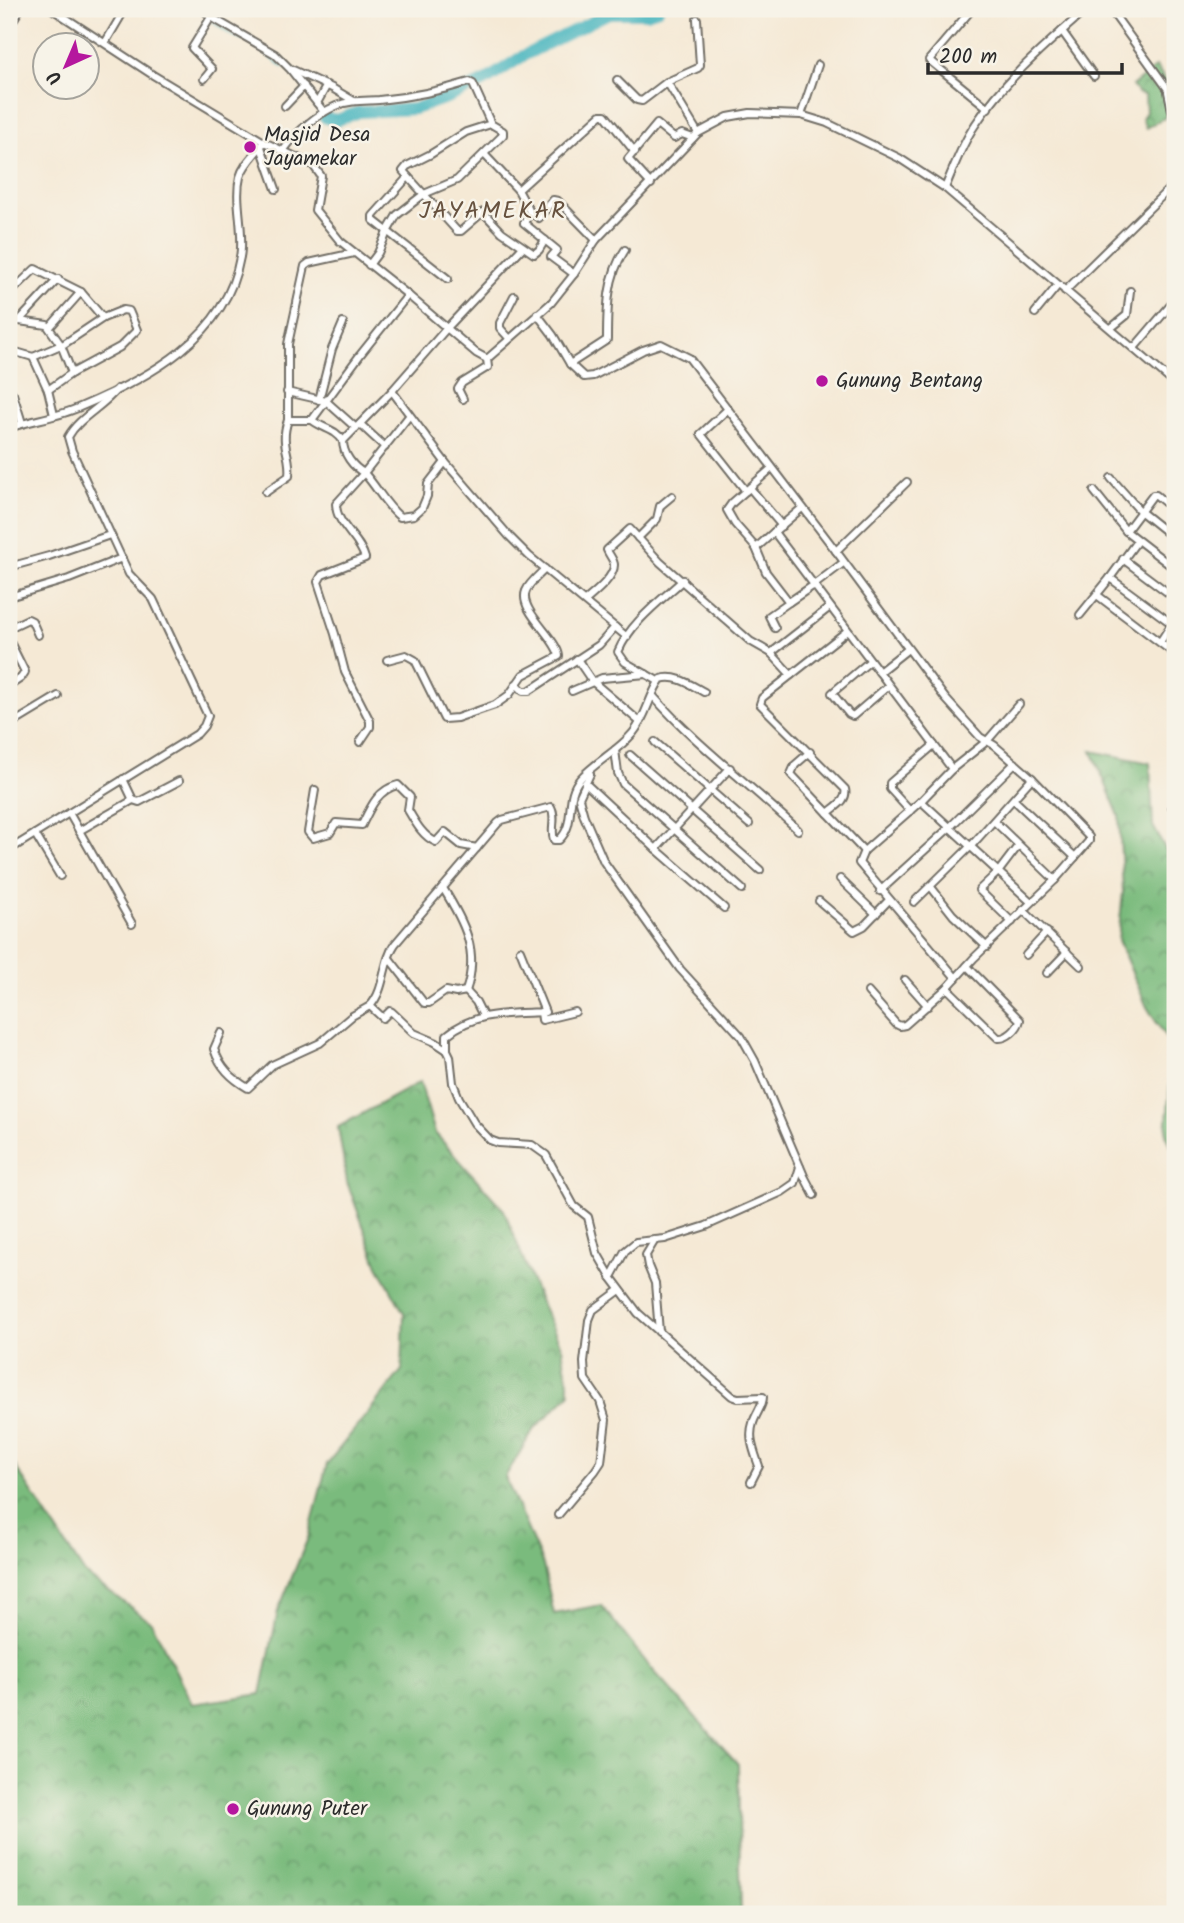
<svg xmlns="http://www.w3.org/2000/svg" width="1184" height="1923" font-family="Kalam,sans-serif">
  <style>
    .forest { fill: url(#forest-crowns); stroke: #527354; stroke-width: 2 }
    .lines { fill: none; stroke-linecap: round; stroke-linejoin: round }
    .stream { stroke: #45b4be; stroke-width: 2 }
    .river { stroke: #45b4be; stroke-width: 12 }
    .minor-casing { stroke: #726e66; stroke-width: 10 }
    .minor { stroke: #fff; stroke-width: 6 }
    .poi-dot { fill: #b5179e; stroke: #f7f3e8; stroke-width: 2.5 }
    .labels { text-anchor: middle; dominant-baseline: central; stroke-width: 5; stroke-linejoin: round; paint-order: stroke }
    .poi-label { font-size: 21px; fill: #2b2b2b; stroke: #f7f3e8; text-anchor: start }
    .quarter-label { font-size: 24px; letter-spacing: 2px; fill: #67523f; stroke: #f7f3e8 }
  </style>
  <defs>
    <pattern id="forest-crowns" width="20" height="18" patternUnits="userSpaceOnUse" patternTransform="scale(1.75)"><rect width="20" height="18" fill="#7abb7d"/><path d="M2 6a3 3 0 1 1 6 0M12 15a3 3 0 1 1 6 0" fill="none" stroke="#649867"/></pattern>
  </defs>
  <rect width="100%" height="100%" fill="#f7f3e8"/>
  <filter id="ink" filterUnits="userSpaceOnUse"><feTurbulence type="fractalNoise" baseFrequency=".0143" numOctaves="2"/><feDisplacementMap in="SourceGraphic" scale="14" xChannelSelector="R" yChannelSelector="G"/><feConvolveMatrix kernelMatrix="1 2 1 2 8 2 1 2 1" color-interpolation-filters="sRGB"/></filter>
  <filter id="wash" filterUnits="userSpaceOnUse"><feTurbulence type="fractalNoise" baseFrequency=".00686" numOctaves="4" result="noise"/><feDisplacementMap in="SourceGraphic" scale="28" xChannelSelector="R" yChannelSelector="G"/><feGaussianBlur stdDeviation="1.57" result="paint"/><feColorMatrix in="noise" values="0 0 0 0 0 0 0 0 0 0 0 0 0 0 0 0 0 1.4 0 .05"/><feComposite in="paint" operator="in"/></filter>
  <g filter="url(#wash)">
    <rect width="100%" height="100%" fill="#f5e9d5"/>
    <g class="forest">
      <path d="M1156 67 1175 95V136L1167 116 1146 128 1142 118 1146 112 1145 95 1138 93 1132 86Z"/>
      <path d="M1092 751 1150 763 1153 826 1175 867V1154L1166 1134 1173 1049 1147 1007 1118 940 1123 892 1119 816Z"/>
      <path d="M420 1082 435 1133 504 1210 537 1294 562 1348 570 1394 534 1429 505 1477 543 1565 554 1614 601 1605 651 1668 738 1764 741 1914H9V1457L85 1574 152 1623 192 1704 261 1694 278 1611 308 1538 327 1464 402 1370 404 1313 378 1266 347 1182 338 1127Z"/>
    </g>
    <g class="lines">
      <g class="stream">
        <path d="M212 21 231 35 243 39"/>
        <path d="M260 49 283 67"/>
      </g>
      <path class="river" d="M324 116 326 118 337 120 359 112 414 109 449 97 485 81 523 56 609 13H646L658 9"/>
    </g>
  </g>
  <g filter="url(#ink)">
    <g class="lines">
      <g class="minor-casing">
        <g id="minor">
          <path d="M52 9 153 75 264 142 313 165 321 176 315 210 340 241 408 295 476 353 487 359"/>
          <path d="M203 9 211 17 275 54 290 69 324 112"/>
          <path d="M972 9 929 60 988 108"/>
          <path d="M1110 9 1175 99"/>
          <path d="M697 19 700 65 698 68 667 82 698 133"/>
          <path d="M9 27 20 9"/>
          <path d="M1062 31 1094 76"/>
          <path d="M105 43 125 9"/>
          <path d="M293 70 332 88 354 101"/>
          <path d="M204 79 212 69 192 48 211 17"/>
          <path d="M617 80 637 100 642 101 667 82"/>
          <path d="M1168 92 1175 125"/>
          <path d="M317 103 327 85"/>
          <path d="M285 106 304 86"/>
          <path d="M801 115 818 65"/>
          <path d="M491 124 466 132 431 154 407 166 403 171 457 231H461L483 212 502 232 534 254 539 250 545 240"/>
          <path d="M261 147 276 189"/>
          <path d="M283 151C297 132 313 116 336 106 350 100 364 101 379 100 410 97 440 91 469 82L473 84 491 124 503 131V135L457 180 424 194 397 215 387 232 378 253 369 265"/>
          <path d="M484 154 518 190 530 212 524 223 557 250 551 257 574 274"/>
          <path d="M408 177 373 216V220L448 279"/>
          <path d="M651 184 628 159 657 124 674 138 682 134 693 138"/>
          <path d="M945 188C954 167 962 144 975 125 1004 80 1047 44 1087 9"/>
          <path d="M518 190 601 115H605L635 152"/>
          <path d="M530 212 539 218 553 200 558 201 596 240"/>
          <path d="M523 247 446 329 392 391 445 462 509 536 529 556 627 637"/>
          <path d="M1065 291 1172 186"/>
          <path d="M9 294 35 269 81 292 103 318"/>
          <path d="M1035 313 1058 285"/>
          <path d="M9 314 19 321 47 325 61 345 72 373 120 347 137 330 129 311 123 310 103 318 64 344 61 345 33 357 9 350"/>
          <path d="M537 314 553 335 570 364 584 377 593 376 643 350 661 344 689 358 836 551 945 698 980 737 994 745 1032 778 1089 837V841L1055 880 974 958 947 988 905 1025 900 1026 896 1024 868 992"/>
          <path d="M19 321 58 279"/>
          <path d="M50 327 81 292"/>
          <path d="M1111 328 1127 315 1130 291"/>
          <path d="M509 338 500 328V323L514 296"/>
          <path d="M1134 348 1175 300"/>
          <path d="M33 357 48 390 72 373"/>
          <path d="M487 359 551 303 574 274 596 240 698 133 728 117 750 113 801 115 827 123 899 158 945 188 1175 384"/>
          <path d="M570 364 607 340C607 309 607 276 625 250"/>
          <path d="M9 389 13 394 22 423"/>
          <path d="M48 390 54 415"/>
          <path d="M392 391 343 441C336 429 323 429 312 420L360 355 408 295"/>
          <path d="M287 392 326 401 356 428"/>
          <path d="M463 399 458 389 462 383 488 367 487 359"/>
          <path d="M319 400 332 349 343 323"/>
          <path d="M728 409 701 434 746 491"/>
          <path d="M288 420V344L305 266 309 263 354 253"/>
          <path d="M360 424 385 447"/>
          <path d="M9 428C32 420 58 417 80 407 149 378 226 337 240 257 245 232 234 201 240 177 244 163 256 154 264 142"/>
          <path d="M343 441C343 454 353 467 364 473L409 416"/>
          <path d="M772 468 732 503 727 510 735 524 756 548 766 572 789 602 814 585 774 532 802 508"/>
          <path d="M1111 478 1140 511 1175 539"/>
          <path d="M750 488 782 526"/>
          <path d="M1094 491 1126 531 1175 569"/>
          <path d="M266 492 289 476C292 455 279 445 288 420H312"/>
          <path d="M1126 531 1153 495H1156L1175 511"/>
          <path d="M638 538 657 519 660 506 672 496"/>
          <path d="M756 548 774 532"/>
          <path d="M836 551 907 482"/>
          <path d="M1123 559 1175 598"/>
          <path d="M843 563 814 585 952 769"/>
          <path d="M9 567 49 556 110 535"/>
          <path d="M1110 578 1137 541"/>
          <path d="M1097 595 1175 654"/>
          <path d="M9 597 69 579 122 558"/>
          <path d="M585 601C594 593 614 578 614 565 614 560 609 555 607 550L630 529 660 562 750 641 771 653 791 675"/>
          <path d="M1080 615 1110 578 1175 626"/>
          <path d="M9 628 28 619 32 621 38 635"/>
          <path d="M775 628 769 616 789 602"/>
          <path d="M847 631 762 698 760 704 845 789C848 800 836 806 828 813L864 851"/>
          <path d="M9 640 25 672 21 678 9 686"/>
          <path d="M1160 642 1175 619"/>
          <path d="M771 653 830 607"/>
          <path d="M577 659 592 681 640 722"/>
          <path d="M387 660 406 655 415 660 444 719 457 718 495 705 509 695 523 675 559 656C557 638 518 610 526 591 529 583 539 575 545 569"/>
          <path d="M870 661 832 693 849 714 853 716 888 686"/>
          <path d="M879 672 908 649"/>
          <path d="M658 681 625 662 618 652C630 623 660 601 683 580"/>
          <path d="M516 684 523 691H529L599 645 615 627"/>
          <path d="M572 691 602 678 646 674"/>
          <path d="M653 696C696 745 751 785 798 830"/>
          <path d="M9 715 15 722 58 696"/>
          <path d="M360 742 370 727V721L345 672 335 634 318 582 322 575 365 558C360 538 336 525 336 504L364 473C377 487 386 506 400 517L414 515 422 508 427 496 428 484 445 462"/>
          <path d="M655 742 749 824"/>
          <path d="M615 750 618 773 623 784 742 889"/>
          <path d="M810 752 795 765 791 774 828 813"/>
          <path d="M630 755 760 870"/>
          <path d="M590 774 579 798 584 816 604 862 680 969 741 1036 755 1061 804 1176 814 1195"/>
          <path d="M123 779 133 800 139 802 179 781"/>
          <path d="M585 783 656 849 724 908"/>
          <path d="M315 790 308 832 313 838 330 833 336 823 362 825C370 808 377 790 398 785L410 797 408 810C415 822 423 837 436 842L445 832 461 845 477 848"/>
          <path d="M1014 800 1075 857"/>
          <path d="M921 801 1031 902"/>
          <path d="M1172 807 1175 810"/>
          <path d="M910 811 890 789V783L934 745"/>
          <path d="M69 813 132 924"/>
          <path d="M994 821 1055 880"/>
          <path d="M79 831 133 800"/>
          <path d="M35 834 60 876"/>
          <path d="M656 849 730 768"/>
          <path d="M9 850 197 734 204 726 208 716 153 599 129 574 72 451 68 437C79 417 103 407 117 389"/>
          <path d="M840 879 876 914"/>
          <path d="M931 887 953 915 987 947"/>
          <path d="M443 888C464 922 480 951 466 991"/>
          <path d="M880 891 949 828 1015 763"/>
          <path d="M819 901 854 931 864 926 889 900"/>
          <path d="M914 902 971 846 1032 778"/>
          <path d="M1023 910 1081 966"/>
          <path d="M1012 922 979 890 999 871 1018 846"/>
          <path d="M520 950 545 1012C510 1014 475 1011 447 1035V1050L435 1042 414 1033 392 1012 390 1011 383 1018 370 1006C386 989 382 962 395 944L498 823 502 820 551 807C557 818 550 829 554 840H559C577 824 564 797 580 779 594 763 618 751 633 733 647 716 649 695 661 679 676 674 691 685 704 692"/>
          <path d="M1026 955 1047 932"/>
          <path d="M389 958 424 1003H429L446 991 456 993 466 991 476 1002 483 1016"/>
          <path d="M1047 973 1067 952"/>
          <path d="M956 978 859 863 864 851 921 801 952 769 987 741 1019 704"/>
          <path d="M905 980 928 1006"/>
          <path d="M947 988 998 1038C1007 1039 1018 1029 1020 1020L967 966"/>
          <path d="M541 1012 542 1020 575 1012"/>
          <path d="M221 1033 214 1049C220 1067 231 1078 248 1088L272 1065 320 1043 352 1016 370 1006"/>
          <path d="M447 1050 450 1056 453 1083 459 1098 474 1123 490 1140 498 1143 532 1145 546 1155 574 1206 588 1217 597 1253 611 1277"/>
          <path d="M655 1240 646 1255 648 1266 655 1283 659 1332"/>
          <path d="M751 1482 759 1466C754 1451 748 1438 753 1423 756 1413 763 1406 763 1397L738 1398 732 1396 638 1313 611 1277 625 1251 636 1242 665 1239 706 1226 782 1192 795 1183 800 1167"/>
          <path d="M558 1515 595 1471 601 1462 606 1420 600 1401 585 1379 584 1362 589 1320 593 1310 620 1290"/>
        </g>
      </g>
      <use href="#minor" class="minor"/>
    </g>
  </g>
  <g class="poi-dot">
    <circle cx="250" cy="147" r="7"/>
    <circle cx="822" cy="381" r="7"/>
    <circle cx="233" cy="1809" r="7"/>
  </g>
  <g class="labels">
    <g class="poi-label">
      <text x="264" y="135">Masjid Desa<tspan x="264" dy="24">Jayamekar</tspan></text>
      <text x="836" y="381">Gunung Bentang</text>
      <text x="247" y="1809">Gunung Puter</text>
    </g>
    <g class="quarter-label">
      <text x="493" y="211">JAYAMEKAR</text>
    </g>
  </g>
  <rect width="1184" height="1923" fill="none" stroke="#f7f3e8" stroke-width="35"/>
  <g transform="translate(66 66) rotate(224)"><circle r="33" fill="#f7f3e8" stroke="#a5a39c" stroke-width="2"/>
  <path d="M0-5L12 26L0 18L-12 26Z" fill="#b5179e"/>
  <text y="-10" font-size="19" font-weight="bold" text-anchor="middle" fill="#2b2b2b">U</text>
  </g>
  <path d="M928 63v10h194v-10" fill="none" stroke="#2b2b2b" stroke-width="3.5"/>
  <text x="939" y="63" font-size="21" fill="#2b2b2b" stroke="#f7f3e8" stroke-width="5" paint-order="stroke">200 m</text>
</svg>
